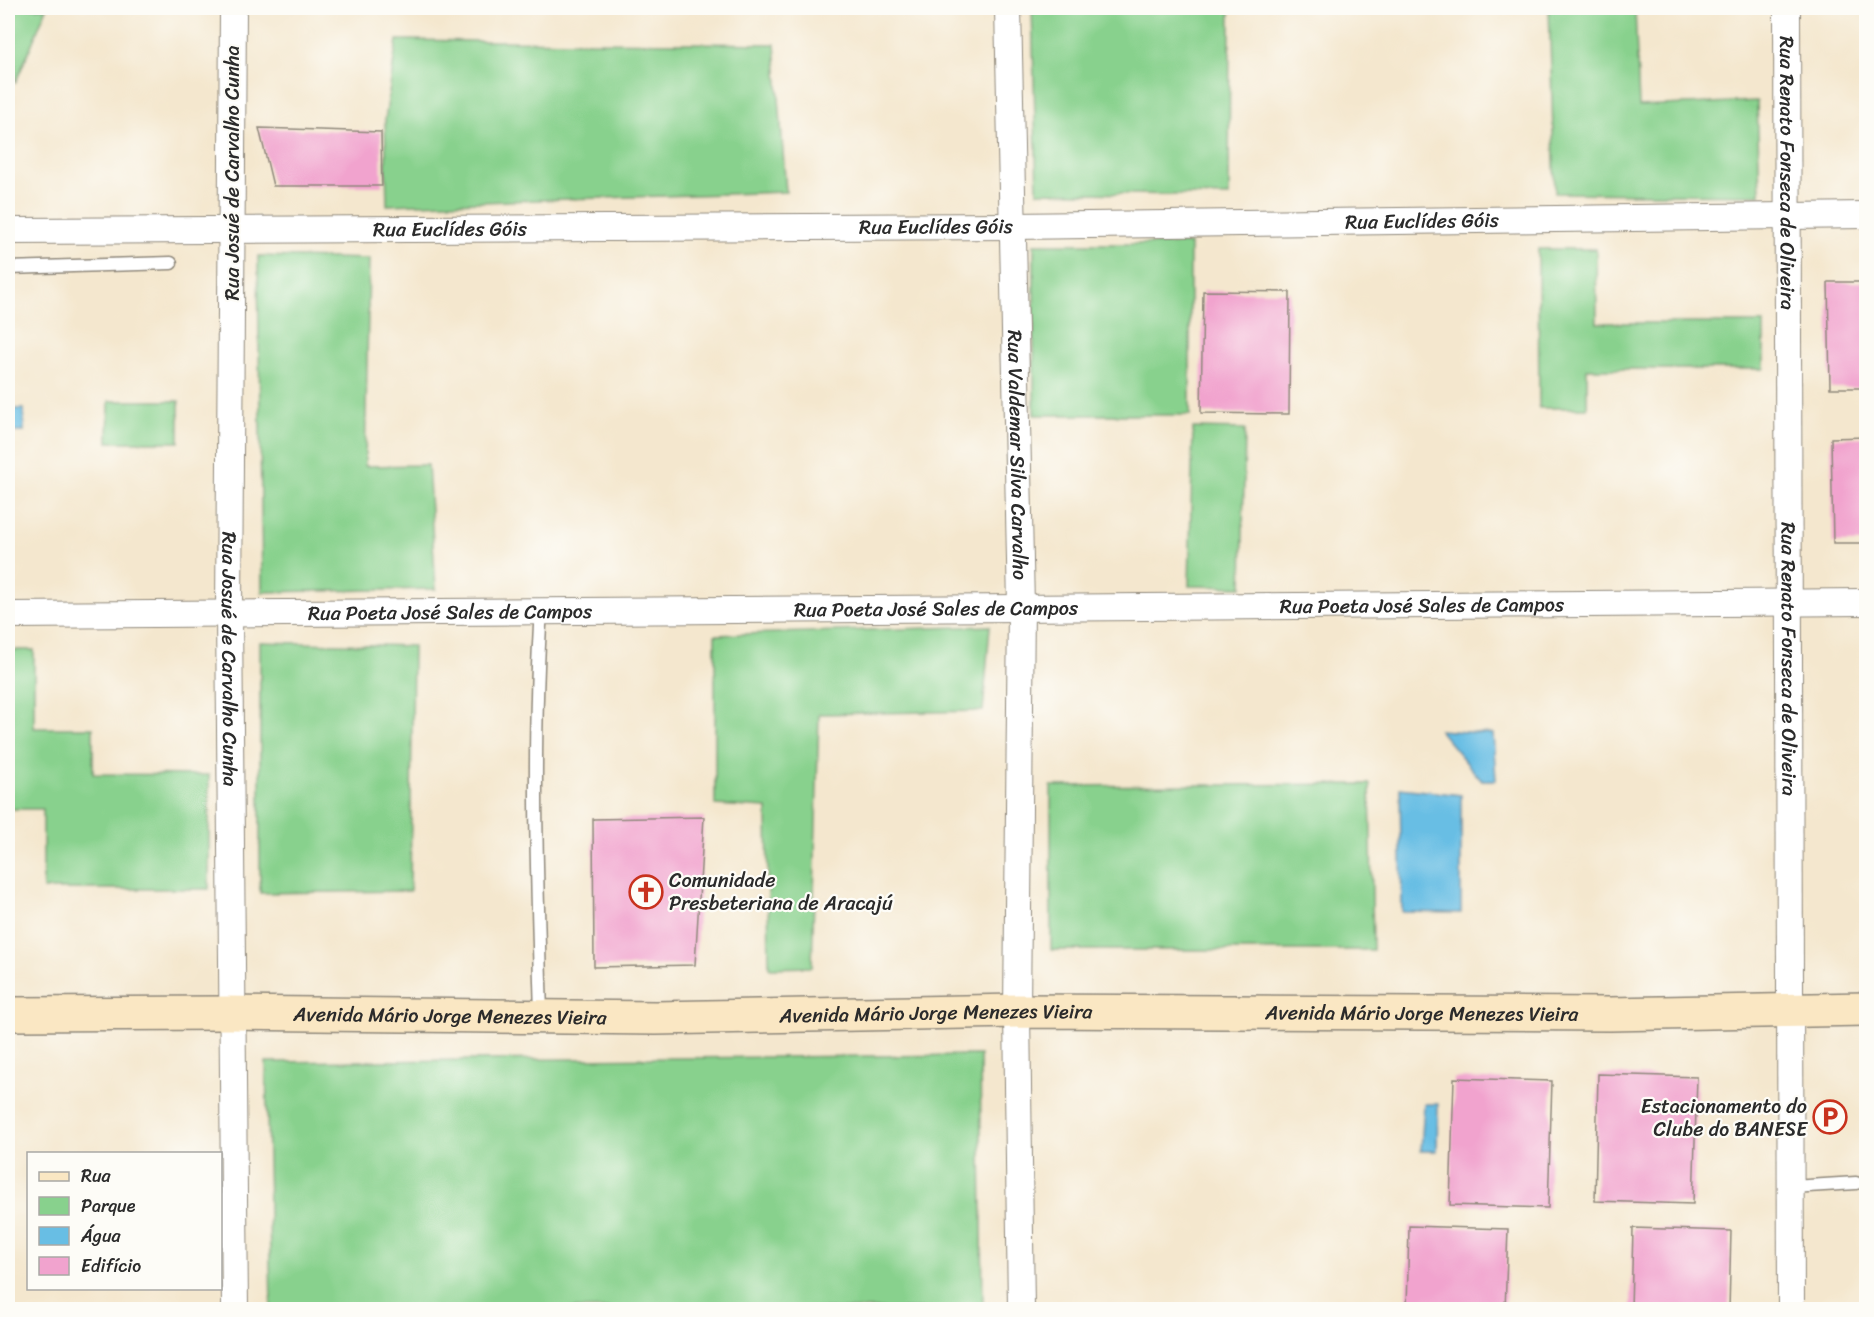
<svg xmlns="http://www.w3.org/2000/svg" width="1874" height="1317" font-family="Sriracha,sans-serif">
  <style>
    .green { fill: #88d18d; stroke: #5a7e5c; stroke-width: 1.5 }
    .water { fill: #68bee4; stroke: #4a7488; stroke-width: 1.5 }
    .building { fill: #f1a3ce }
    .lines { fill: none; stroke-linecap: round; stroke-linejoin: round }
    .lane-casing { stroke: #90897c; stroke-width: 15 }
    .street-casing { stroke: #90897c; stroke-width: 28 }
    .secondary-casing { stroke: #90897c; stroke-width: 36 }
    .lane { stroke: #fff; stroke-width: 12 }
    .street { stroke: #fff; stroke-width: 26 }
    .secondary { stroke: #fae7c3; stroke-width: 33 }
    .labels { text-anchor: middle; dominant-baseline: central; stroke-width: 4.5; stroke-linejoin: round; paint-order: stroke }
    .street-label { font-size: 20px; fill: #2b2b2b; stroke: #fdfcf7 }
    .poi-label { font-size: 20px; fill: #2b2b2b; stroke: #fdfcf7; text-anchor: start }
  </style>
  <rect width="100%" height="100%" fill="#fdfcf7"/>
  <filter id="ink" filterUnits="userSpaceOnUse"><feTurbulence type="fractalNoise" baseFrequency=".0167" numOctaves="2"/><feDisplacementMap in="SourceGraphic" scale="12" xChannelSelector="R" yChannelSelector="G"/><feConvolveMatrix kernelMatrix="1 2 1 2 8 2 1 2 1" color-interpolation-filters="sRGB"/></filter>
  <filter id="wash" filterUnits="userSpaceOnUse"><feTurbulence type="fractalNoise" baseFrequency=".008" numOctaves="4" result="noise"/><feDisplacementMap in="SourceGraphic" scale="24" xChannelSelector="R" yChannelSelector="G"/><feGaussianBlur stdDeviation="1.35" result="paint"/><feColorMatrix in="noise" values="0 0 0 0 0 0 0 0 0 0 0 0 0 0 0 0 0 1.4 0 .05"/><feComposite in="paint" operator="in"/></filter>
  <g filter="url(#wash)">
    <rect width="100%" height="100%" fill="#f4e7ce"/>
    <g class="green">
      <path d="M8 8H47L15 84V33L8 32Z"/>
      <path d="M1032 8H1230L1229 196 1037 192Z"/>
      <path d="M1549 8H1635L1639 106 1757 101 1760 195 1555 193Z"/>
      <path d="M397 40 775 44 786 192 387 205 385 120Z"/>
      <rect x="1034" y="244" width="156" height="171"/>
      <path d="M1538 249H1596L1597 323H1764V369H1587V408H1539Z"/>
      <path d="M258 256 369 259 365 466 428 465 436 589 262 592Z"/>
      <path d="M109 401H179V442H108Z"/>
      <path d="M1193 428 1245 429 1242 587 1189 586Z"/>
      <path d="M990 626 983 711 819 714 812 967 769 968 767 808 715 805V635Z"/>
      <path d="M260 642 413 646 410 891 260 893Z"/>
      <path d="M8 650H34V728H93V774L209 775V889H43V809H8Z"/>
      <path d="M1370 784 1373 950H1051V786Z"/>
      <path d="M980 1055 983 1309H271L266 1062Z"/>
    </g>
    <g class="water">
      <rect x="8" y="409" width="16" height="23"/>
      <path d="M1439 730 1493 734 1496 780H1481Z"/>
      <path d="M1400 788 1461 795V913L1402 912Z"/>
      <path d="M1424 1104H1438L1437 1151H1421Z"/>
    </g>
    <g id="blocks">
      <g class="building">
        <path d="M259 128 381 132 382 186H273Z"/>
        <path d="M1828 282H1866V388H1830Z"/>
        <path d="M1203 291 1290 292 1289 414 1201 413Z"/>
        <path d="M1866 437V543H1833L1831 438Z"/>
        <path d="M704 817 695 965 594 967 593 819Z"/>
        <path d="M1598 1074 1697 1077 1693 1204 1595 1201Z"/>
        <path d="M1454 1078 1552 1081 1548 1208 1450 1205Z"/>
        <path d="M1409 1226 1508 1229 1505 1310H1407Z"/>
        <path d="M1633 1228 1731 1231 1729 1310H1631Z"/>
      </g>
    </g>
  </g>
  <g filter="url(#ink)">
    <use href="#blocks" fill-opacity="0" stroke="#90897c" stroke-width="1.5"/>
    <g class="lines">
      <g class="lane-casing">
        <g id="lane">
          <path d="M8 268 171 263"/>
          <path d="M541 610C532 744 537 879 541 1014"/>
          <path d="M1792 1187 1856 1183"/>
        </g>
      </g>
      <g class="street-casing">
        <g id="street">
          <path id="s1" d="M233 8 229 613 235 1310"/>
          <path id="s2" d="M1008 8 1021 606 1017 1011 1021 1310"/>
          <path id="s3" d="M1787 8 1791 1310"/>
          <path id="s4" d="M8 231 1014 226 1866 215"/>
          <path id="s5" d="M8 615 1866 602"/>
        </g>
      </g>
      <g class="secondary-casing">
        <g id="secondary">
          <path id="s6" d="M8 1014 230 1013 656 1018 1017 1011 1610 1014 1866 1009"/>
        </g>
      </g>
      <use href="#lane" class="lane"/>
      <use href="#street" class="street"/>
      <use href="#secondary" class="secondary"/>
    </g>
  </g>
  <defs>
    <g id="church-ring" transform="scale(1.725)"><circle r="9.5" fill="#fdfcf7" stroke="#c8321e" stroke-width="1.5"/><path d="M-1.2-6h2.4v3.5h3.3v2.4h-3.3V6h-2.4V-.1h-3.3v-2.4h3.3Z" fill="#c8321e"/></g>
    <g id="parking-ring" transform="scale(1.725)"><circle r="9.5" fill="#fdfcf7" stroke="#c8321e" stroke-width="1.5"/><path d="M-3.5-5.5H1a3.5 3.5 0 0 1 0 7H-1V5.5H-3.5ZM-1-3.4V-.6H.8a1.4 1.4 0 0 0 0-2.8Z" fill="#c8321e"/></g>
  </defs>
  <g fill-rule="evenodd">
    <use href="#church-ring" x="646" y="892"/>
    <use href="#parking-ring" x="1830" y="1117"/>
  </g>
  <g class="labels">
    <g class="street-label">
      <text transform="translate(232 173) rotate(-90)">Rua Josué de Carvalho Cunha</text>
      <text stroke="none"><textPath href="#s3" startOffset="165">Rua Renato Fonseca de Oliveira</textPath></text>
      <text stroke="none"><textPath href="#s4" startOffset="1414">Rua Euclídes Góis</textPath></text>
      <text stroke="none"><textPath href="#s4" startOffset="928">Rua Euclídes Góis</textPath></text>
      <text stroke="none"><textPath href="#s4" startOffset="442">Rua Euclídes Góis</textPath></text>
      <text stroke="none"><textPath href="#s2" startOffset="447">Rua Valdemar Silva Carvalho</textPath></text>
      <text stroke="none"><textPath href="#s5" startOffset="1414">Rua Poeta José Sales de Campos</textPath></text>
      <text stroke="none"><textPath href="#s5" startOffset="928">Rua Poeta José Sales de Campos</textPath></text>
      <text stroke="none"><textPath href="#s5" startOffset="442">Rua Poeta José Sales de Campos</textPath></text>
      <text stroke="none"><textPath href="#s1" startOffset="651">Rua Josué de Carvalho Cunha</textPath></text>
      <text stroke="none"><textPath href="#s3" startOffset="651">Rua Renato Fonseca de Oliveira</textPath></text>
      <text stroke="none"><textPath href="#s6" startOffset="1414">Avenida Mário Jorge Menezes Vieira</textPath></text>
      <text stroke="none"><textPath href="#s6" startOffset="928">Avenida Mário Jorge Menezes Vieira</textPath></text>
      <text stroke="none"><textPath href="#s6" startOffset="442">Avenida Mário Jorge Menezes Vieira</textPath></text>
    </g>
    <g class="poi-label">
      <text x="669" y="880">Comunidade<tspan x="669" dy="23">Presbeteriana de Aracajú</tspan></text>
      <text x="1807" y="1106" text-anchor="end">Estacionamento do<tspan x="1807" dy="23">Clube do BANESE</tspan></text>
    </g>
  </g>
  <rect width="1874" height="1317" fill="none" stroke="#fdfcf7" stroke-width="30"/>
  <rect x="27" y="1152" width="195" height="138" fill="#fdfcf7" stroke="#a9a8a5" stroke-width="1.5"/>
  <rect x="39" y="1172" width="30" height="9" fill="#fae7c3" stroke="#a9a8a5" stroke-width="1.5"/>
  <text x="81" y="1182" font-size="18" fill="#2b2b2b">Rua</text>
  <rect x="39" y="1197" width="30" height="18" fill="#88d18d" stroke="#a9a8a5" stroke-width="1.5"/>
  <text x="81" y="1212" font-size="18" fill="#2b2b2b">Parque</text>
  <rect x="39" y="1227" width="30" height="18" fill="#68bee4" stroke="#a9a8a5" stroke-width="1.5"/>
  <text x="81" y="1242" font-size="18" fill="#2b2b2b">Água</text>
  <rect x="39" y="1257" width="30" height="18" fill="#f1a3ce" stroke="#a9a8a5" stroke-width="1.5"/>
  <text x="81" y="1272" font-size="18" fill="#2b2b2b">Edifício</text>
</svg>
